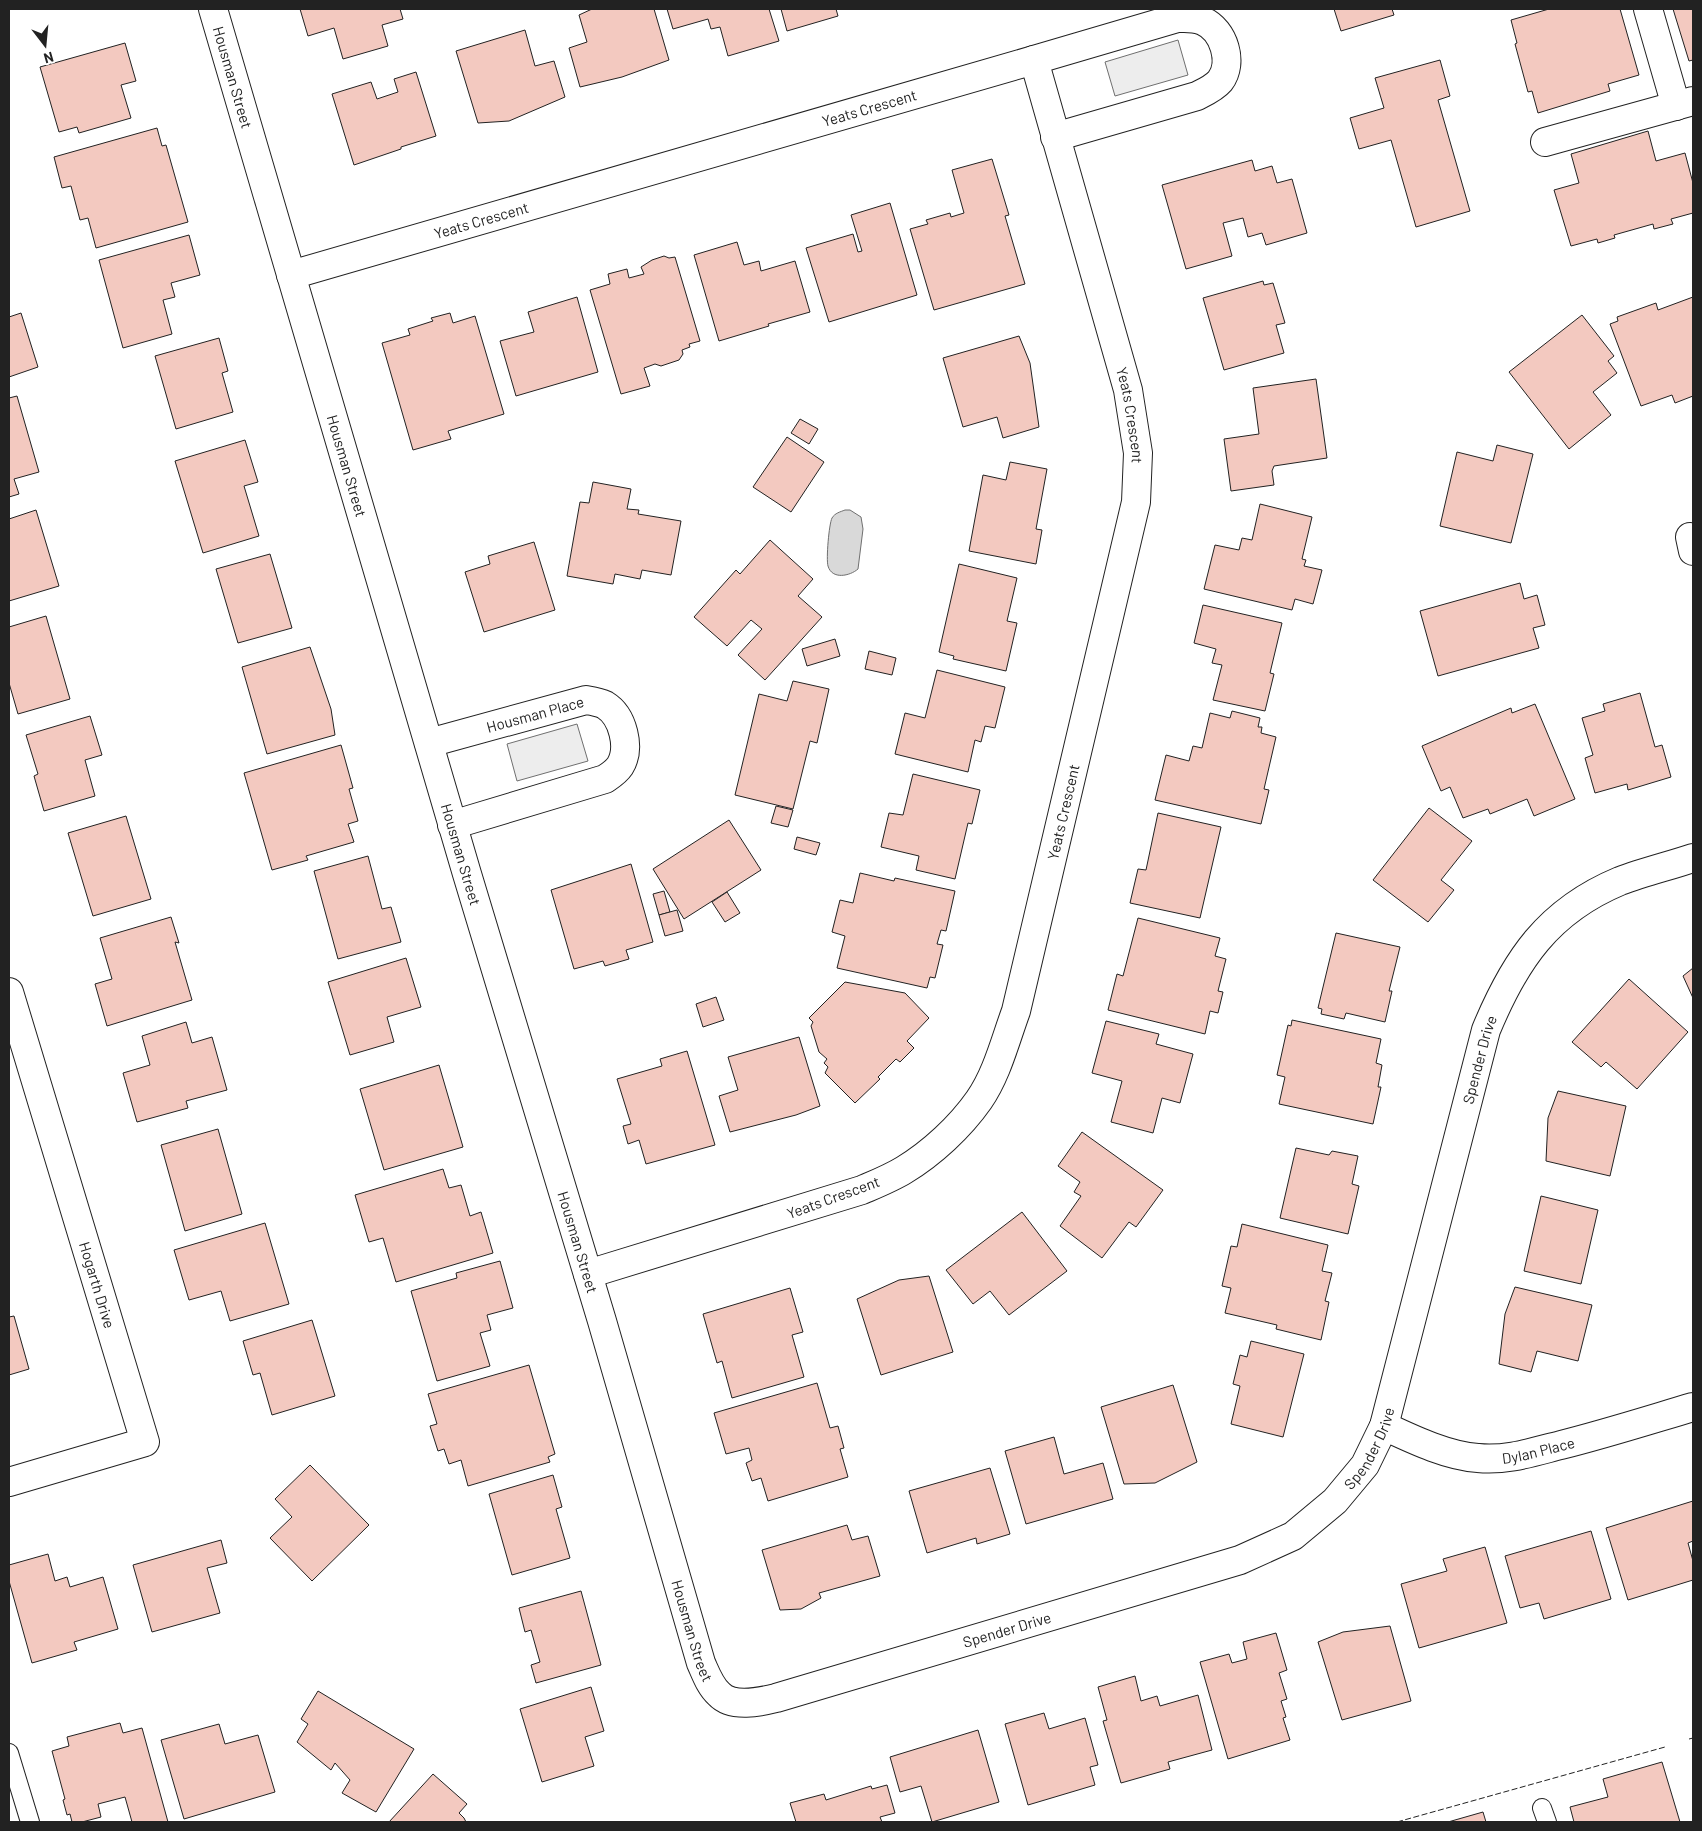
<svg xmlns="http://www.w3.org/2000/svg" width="1702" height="1831" font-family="Barlow,sans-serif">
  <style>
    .parking { fill: #ededed; stroke: #6f6f6f }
    .water { fill: #d9d9d9; stroke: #6f6f6f }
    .building { fill: #f3c9c0; stroke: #222 }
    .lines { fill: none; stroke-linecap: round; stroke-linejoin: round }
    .lane-casing { stroke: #222; stroke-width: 20 }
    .street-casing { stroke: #222; stroke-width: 30 }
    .lane { stroke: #fff; stroke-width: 18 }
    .street { stroke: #fff; stroke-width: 28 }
    .fence { stroke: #222; stroke-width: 1; stroke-dasharray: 6 2.5; stroke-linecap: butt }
    .labels { text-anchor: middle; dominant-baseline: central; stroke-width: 4; stroke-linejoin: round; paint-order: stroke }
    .street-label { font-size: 15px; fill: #222; stroke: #fff }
  </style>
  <rect width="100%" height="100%" fill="#fff"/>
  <g class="parking">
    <path d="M1178 40 1188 75 1115 96 1105 62Z"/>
    <path d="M577 724 588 761 517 781 507 744Z"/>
  </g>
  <path class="water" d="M845 510H850L861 517 863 529 858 569C850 576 832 580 828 566 826 559 829 524 832 518 835 513 840 512 845 510Z"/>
  <g class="building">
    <path d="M300 9H400L403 19 382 25 388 46 343 59 334 28 308 36Z"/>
    <path d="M592 9H654L669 60 622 77 580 87 569 48 587 42 579 15Z"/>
    <path d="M667 9H769L779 41 728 56 720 27 711 29 708 19 673 29Z"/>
    <path d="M781 9H836L838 16 787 31Z"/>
    <path d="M1334 9H1392L1394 15 1341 31Z"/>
    <path d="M1549 9H1620L1639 75 1608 84 1610 91 1538 113 1532 91 1528 92 1515 44 1517 43 1511 20Z"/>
    <path d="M1673 9H1693V60L1689 61Z"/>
    <path d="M525 30 535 66 554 61 565 97 509 121 478 123 456 51Z"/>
    <path d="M125 43 136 81 121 85 131 118 79 133 77 127 59 132 40 67Z"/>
    <path d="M1440 60 1450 96 1438 100 1470 211 1416 227 1391 140 1359 149 1350 118 1384 108 1375 78Z"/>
    <path d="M416 72 436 136 401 147V149L354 165 332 94 371 82 377 99 398 92 394 79Z"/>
    <path d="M157 128 162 146 166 145 188 222 96 248 88 218 80 220 71 186 62 188 54 157Z"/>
    <path d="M1648 131 1656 161 1685 153 1693 183V213L1671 219 1673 224 1654 229 1653 224 1614 235 1615 238 1598 243 1597 239 1571 246 1554 190 1579 183 1571 154Z"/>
    <path d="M992 159 1009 215 1005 216 1025 284 934 310 910 229 928 224 926 220 950 213 951 217 964 213 952 170Z"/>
    <path d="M1252 160 1255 171 1272 166 1277 183 1292 179 1307 233 1266 245 1262 233 1248 237 1243 218 1223 223 1232 256 1186 269 1162 185Z"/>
    <path d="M890 203 917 295 829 322 806 248 853 234 858 252 862 251 851 215Z"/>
    <path d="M189 235 200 275 171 283 175 297 163 300 172 334 123 348 99 260Z"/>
    <path d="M737 242 744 265 759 261 761 271 795 261 810 312 768 324 769 326 719 341 694 255Z"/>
    <path d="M664 256 669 258 675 257 700 341 689 344 690 347 682 350 683 354 679 360 661 366 655 364 644 368 650 386 621 394 590 290 610 284 608 274 627 269 629 278 644 274 641 267 652 260Z"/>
    <path d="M1263 281 1264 285 1273 283 1285 323 1276 325 1284 353 1224 370 1203 298Z"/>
    <path d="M577 297 598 372 516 396 500 341 534 332 528 312Z"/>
    <path d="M1693 297V396L1675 403 1672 395 1641 406 1610 324 1618 321 1617 317 1656 303 1658 310Z"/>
    <path d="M21 313 38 367 9 377V317Z"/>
    <path d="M450 313 453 323 475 316 504 414 448 431 451 439 413 450 382 343 410 335 408 329 433 321 431 318Z"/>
    <path d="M1582 315 1614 356 1608 361 1617 373 1593 392 1611 415 1569 449 1509 372Z"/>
    <path d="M1019 336 1030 363 1039 427 1003 438 997 417 963 427 943 358Z"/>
    <path d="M219 338 228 371 222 373 233 412 176 429 155 356Z"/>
    <path d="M1316 379 1327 458 1274 466 1272 471 1274 485 1231 491 1224 439 1259 434 1253 388Z"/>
    <path d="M17 396 39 472 14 479 19 494 9 497V398Z"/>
    <path d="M800 419 818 429 809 444 791 433Z"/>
    <path d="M787 437 824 462 791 512 753 487Z"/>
    <path d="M245 440 258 482 244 486 259 536 203 553 175 461Z"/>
    <path d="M1497 445 1533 454 1511 543 1440 526 1457 452 1493 461Z"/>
    <path d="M1010 462 1047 469 1036 529 1042 530 1036 564 969 551 983 475 1006 480Z"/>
    <path d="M593 482 631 489 627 509 639 510 638 514 681 521 671 575 642 570 640 579 615 574 613 584 567 576 580 502 589 503Z"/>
    <path d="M1260 504 1312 517 1302 559 1306 560 1304 566 1322 570 1313 604 1295 599 1292 610 1204 589 1215 545 1239 550 1242 538 1252 540Z"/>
    <path d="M36 510 59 586 9 601V519Z"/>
    <path d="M770 540 813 579 798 596 822 617 765 680 738 655 762 629 751 620 727 646 694 617 736 570 740 574Z"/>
    <path d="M534 542 555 610 484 632 465 572 490 564 488 556Z"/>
    <path d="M270 554 292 628 238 643 216 569Z"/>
    <path d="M959 564 1017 578 1007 621 1017 623 1006 671 953 659 954 656 939 652Z"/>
    <path d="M1520 583 1524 599 1537 595 1545 625 1533 628 1539 648 1438 676 1420 611Z"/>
    <path d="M1203 605 1282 623 1270 673 1274 674 1265 711 1213 700 1222 665 1212 663 1216 649 1194 643Z"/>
    <path d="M46 616 70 699 18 714 9 683V627Z"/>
    <path d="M835 639 840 656 807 666 802 649Z"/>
    <path d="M310 647 331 709 335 735 267 754 242 667Z"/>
    <path d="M869 651 896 658 892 675 865 669Z"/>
    <path d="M937 670 1005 687 995 728 985 726 981 742 975 740 968 772 895 754 905 713 925 718Z"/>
    <path d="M793 681 829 689 817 743 810 741 793 809 735 795 759 694 787 701Z"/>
    <path d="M1640 693 1655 747 1662 745 1671 777 1628 790 1627 784 1595 793 1585 758 1593 755 1582 718 1605 711 1603 704Z"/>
    <path d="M1535 704 1575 799 1534 816 1527 799 1490 814 1488 809 1463 818 1450 787 1441 791 1422 746 1511 708 1512 713Z"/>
    <path d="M1232 711 1260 718 1258 727H1262L1261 733 1276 737 1264 789 1269 790 1261 824 1155 800 1166 755 1189 761 1193 746 1202 748 1210 713 1230 718Z"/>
    <path d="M90 716 102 755 85 760 95 796 44 811 34 776 38 774 26 735Z"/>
    <path d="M341 745 353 788 349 789 358 821 348 824 354 842 306 856 308 860 272 870 244 773Z"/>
    <path d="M913 774 980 790 972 824 968 823 955 879 916 870 919 856 881 847 889 813 903 815Z"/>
    <path d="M776 806 793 810 788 827 771 823Z"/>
    <path d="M1429 808 1472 841 1441 880 1454 890 1428 922 1373 880Z"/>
    <path d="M1158 813 1221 827 1200 918 1130 903 1138 869 1146 870Z"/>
    <path d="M126 816 151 899 93 916 68 833Z"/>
    <path d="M729 820 761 870 684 919 653 869Z"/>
    <path d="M797 837 820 843 816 855 794 849Z"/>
    <path d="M368 856 382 909 391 907 401 942 338 959 314 871Z"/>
    <path d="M631 864 653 942 626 950 629 959 605 966 603 961 574 969 551 890Z"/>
    <path d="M860 873 894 881 895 878 955 891 946 931 941 930 937 944 943 945 935 978 930 977 927 988 837 968 845 936 832 932 840 900 853 903Z"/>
    <path d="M664 891 670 912 659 915 653 894Z"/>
    <path d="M727 892 740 913 725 922 712 902Z"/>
    <path d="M677 910 683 931 665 936 659 915Z"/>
    <path d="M171 917 179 943 175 942 192 1000 107 1026 95 984 112 979 100 938Z"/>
    <path d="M1138 918 1220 938 1215 956 1226 959 1218 991 1223 992 1218 1013 1210 1011 1205 1034 1108 1010 1117 974 1123 976Z"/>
    <path d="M1336 933 1400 947 1389 991H1392L1385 1022 1346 1013 1344 1019 1321 1014 1322 1009 1318 1008Z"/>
    <path d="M406 958 421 1007 387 1017 394 1042 350 1055 328 982Z"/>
    <path d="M1693 968V998L1683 976Z"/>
    <path d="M1629 979 1688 1032 1637 1089 1606 1062 1601 1067 1572 1042Z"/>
    <path d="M845 982 905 993 929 1018 907 1041 914 1048 900 1062 896 1059 878 1077 880 1079 855 1103 825 1073 828 1067 824 1063 827 1059 819 1052 811 1026 813 1022 809 1018Z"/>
    <path d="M716 997 724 1020 703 1027 696 1004Z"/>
    <path d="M1292 1020 1381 1039 1376 1063 1382 1065 1378 1087H1381L1373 1124 1279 1104 1285 1077 1277 1075 1288 1025 1291 1026Z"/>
    <path d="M1106 1021 1159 1034 1156 1044 1193 1054 1180 1103 1162 1098 1153 1133 1111 1122 1122 1081 1092 1073Z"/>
    <path d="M186 1022 192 1043 212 1037 227 1090 186 1101 188 1108 137 1122 123 1073 150 1065 142 1036Z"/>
    <path d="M799 1037 820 1106 796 1115 730 1132 719 1096 738 1090 728 1057Z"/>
    <path d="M687 1051 715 1145 646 1164 639 1140 628 1144 623 1126 631 1124 617 1079 662 1066 660 1059Z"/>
    <path d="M439 1065 463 1147 384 1170 360 1089Z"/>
    <path d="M1558 1091 1626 1106 1610 1176 1546 1161 1548 1118Z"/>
    <path d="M218 1129 242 1214 185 1231 161 1145Z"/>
    <path d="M1082 1132 1163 1190 1136 1227 1129 1222 1102 1258 1060 1226 1081 1196 1074 1192 1080 1182 1058 1166Z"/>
    <path d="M1296 1148 1329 1155 1332 1151 1358 1156 1352 1184 1359 1186 1348 1234 1280 1218Z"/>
    <path d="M443 1169 449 1188 461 1185 470 1216 481 1212 493 1253 396 1282 383 1238 369 1242 355 1195Z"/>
    <path d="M1541 1196 1598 1210 1581 1284 1524 1271Z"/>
    <path d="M1022 1212 1067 1271 1009 1315 990 1291 973 1304 946 1270Z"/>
    <path d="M265 1223 289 1304 230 1321 221 1291 189 1300 174 1250Z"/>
    <path d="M1242 1224 1328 1245 1322 1271 1332 1273 1325 1301 1329 1302 1321 1340 1276 1329 1277 1325 1225 1313 1231 1288 1222 1286 1231 1246 1237 1247Z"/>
    <path d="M500 1261 513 1308 487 1315 491 1330 480 1333 490 1366 437 1381 411 1291 457 1278 456 1273Z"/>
    <path d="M929 1276 953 1352 881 1375 857 1299 899 1280Z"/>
    <path d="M1515 1287 1592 1305 1578 1361 1537 1351 1531 1372 1499 1364 1505 1314Z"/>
    <path d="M790 1288 803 1332 792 1335 804 1377 732 1398 722 1361 717 1363 703 1314Z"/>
    <path d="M14 1316 29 1369 9 1375V1317Z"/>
    <path d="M312 1320 335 1396 272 1415 260 1373 253 1375 243 1341Z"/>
    <path d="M1251 1341 1304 1354 1283 1437 1231 1424 1240 1386 1233 1384 1240 1355 1247 1357Z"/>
    <path d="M529 1365 555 1454 548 1457 550 1462 468 1486 461 1460 449 1464 444 1449 438 1451 430 1426 437 1424 428 1394Z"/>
    <path d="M817 1383 830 1428 838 1426 844 1448 840 1449 848 1477 768 1501 761 1478 752 1481 746 1463 752 1460 749 1448 726 1454 714 1413Z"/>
    <path d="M1173 1385 1197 1462 1155 1483 1124 1484 1101 1407Z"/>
    <path d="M1054 1437 1064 1474 1103 1463 1113 1499 1026 1524 1005 1451Z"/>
    <path d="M310 1465 369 1525 312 1581 270 1538 292 1517 275 1499Z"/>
    <path d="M990 1468 1010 1534 977 1544 976 1538 927 1553 909 1491Z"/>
    <path d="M553 1475 562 1507 556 1509 570 1558 512 1575 489 1494Z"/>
    <path d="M1693 1501V1541L1688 1543 1693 1561V1580L1628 1600 1606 1528Z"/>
    <path d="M847 1525 852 1540 868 1536 880 1576 819 1593 821 1598 801 1609 780 1610 762 1550Z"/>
    <path d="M1591 1531 1611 1599 1544 1619 1539 1603 1520 1608 1505 1556Z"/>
    <path d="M221 1540 227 1563 207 1568 220 1613 152 1632 133 1565Z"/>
    <path d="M1485 1547 1507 1623 1419 1648 1401 1584 1447 1571 1443 1559Z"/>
    <path d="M48 1554 55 1581 67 1577 70 1587 103 1577 118 1629 74 1642 77 1650 32 1663 9 1581V1565Z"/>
    <path d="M581 1591 601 1665 536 1683 531 1665 540 1662 531 1630 525 1632 519 1608Z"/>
    <path d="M1390 1626 1411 1701 1342 1720 1318 1642 1343 1632Z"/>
    <path d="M1276 1633 1287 1670 1279 1673 1287 1699 1281 1701 1286 1717 1283 1718 1290 1740 1228 1759 1200 1662 1229 1654 1232 1663 1247 1659 1243 1642Z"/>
    <path d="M1135 1676 1141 1701 1157 1696 1160 1706 1198 1695 1212 1750 1168 1762 1170 1769 1121 1783 1103 1721 1107 1720 1098 1687Z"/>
    <path d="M591 1687 604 1731 585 1737 594 1766 542 1782 520 1709Z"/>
    <path d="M318 1691 414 1749 376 1812 342 1793 350 1780 335 1763 331 1770 297 1742 308 1724 301 1719Z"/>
    <path d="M1044 1713 1049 1729 1085 1718 1098 1765 1090 1767 1095 1785 1028 1805 1005 1724Z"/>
    <path d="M120 1723 123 1733 142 1728 168 1822H132L125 1797 98 1804 101 1817 82 1822H72L70 1814 67 1815 63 1800 65 1799 52 1751 69 1746 67 1737Z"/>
    <path d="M219 1724 225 1744 258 1735 275 1792 184 1819 161 1740Z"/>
    <path d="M978 1730 999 1802 932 1822 921 1786 900 1792 890 1757Z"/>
    <path d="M1662 1762 1680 1822H1574L1570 1807 1608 1797 1603 1779Z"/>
    <path d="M433 1774 467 1804 459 1813 464 1818 466 1822H389Z"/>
    <path d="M887 1785 895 1813 880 1817 882 1822H796L790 1803 824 1794 826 1800 871 1786 872 1789Z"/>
    <path d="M1483 1812 1486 1822H1448Z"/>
  </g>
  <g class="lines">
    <g class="lane-casing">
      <g id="lane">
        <path d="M9 1753 30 1822"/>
        <path d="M1542 1808 1547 1822"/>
      </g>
    </g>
    <g class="street-casing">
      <g id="street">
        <path id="s1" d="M213 9 467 874 602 1321 701 1663C706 1674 710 1686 719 1694 732 1708 760 1702 776 1698L1240 1560 1293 1536 1335 1501 1365 1465 1384 1426 1486 1030C1515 960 1548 911 1620 881 1644 872 1669 866 1693 858"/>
        <path d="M1648 9 1676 106"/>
        <path d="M1034 60 1177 18C1187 18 1194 17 1203 21 1224 30 1234 63 1220 81 1214 88 1205 92 1197 96L1055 137"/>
        <path d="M1545 142 1693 101"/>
        <path id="s2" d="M291 275 1034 60 1128 390 1138 453 1136 502 1016 1011C1005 1041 997 1074 979 1100 960 1127 932 1153 904 1170 891 1178 876 1184 862 1190L588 1274"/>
        <path d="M1690 537 1693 551"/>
        <path id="s3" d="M429 743 586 700C592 701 599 702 605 705 623 716 631 748 620 766 616 772 611 775 605 779L452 825"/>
        <path id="s4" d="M9 992 145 1442 9 1482"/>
        <path id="s5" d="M1384 1426C1412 1439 1447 1456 1478 1458 1506 1461 1533 1452 1561 1445 1605 1434 1649 1420 1693 1407"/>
      </g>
    </g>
    <use href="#lane" class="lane"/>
    <use href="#street" class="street"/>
    <g class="fence">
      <path d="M1689 1739 1693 1738"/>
      <path d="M1397 1822 1665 1747"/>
    </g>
  </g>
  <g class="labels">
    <g class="street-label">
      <text stroke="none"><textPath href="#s1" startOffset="71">Housman Street</textPath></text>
      <text stroke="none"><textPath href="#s2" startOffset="602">Yeats Crescent</textPath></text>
      <text stroke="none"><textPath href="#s2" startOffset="198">Yeats Crescent</textPath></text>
      <text stroke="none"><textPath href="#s2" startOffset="1142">Yeats Crescent</textPath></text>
      <text stroke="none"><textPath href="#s1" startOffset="476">Housman Street</textPath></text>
      <text stroke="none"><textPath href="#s3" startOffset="110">Housman Place</textPath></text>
      <text transform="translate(1063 812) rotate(-77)">Yeats Crescent</text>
      <text stroke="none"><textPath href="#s1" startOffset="881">Housman Street</textPath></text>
      <text stroke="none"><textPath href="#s1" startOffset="2886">Spender Drive</textPath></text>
      <text transform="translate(833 1197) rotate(-20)">Yeats Crescent</text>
      <text stroke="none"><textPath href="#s1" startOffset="1286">Housman Street</textPath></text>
      <text stroke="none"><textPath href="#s4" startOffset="306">Hogarth Drive</textPath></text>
      <text stroke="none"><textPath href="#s1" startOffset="2481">Spender Drive</textPath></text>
      <text stroke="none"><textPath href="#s5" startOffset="161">Dylan Place</textPath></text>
      <text stroke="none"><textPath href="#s1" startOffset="2061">Spender Drive</textPath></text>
      <text stroke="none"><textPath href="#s1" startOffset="1691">Housman Street</textPath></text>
    </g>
  </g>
  <rect width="1702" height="1831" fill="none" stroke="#222222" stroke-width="20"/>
  <g transform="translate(45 45) rotate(164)" stroke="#ffffff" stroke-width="4" paint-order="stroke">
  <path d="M0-4L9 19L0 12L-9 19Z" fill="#222222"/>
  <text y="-8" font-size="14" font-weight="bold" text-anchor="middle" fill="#222222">N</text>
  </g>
</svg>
